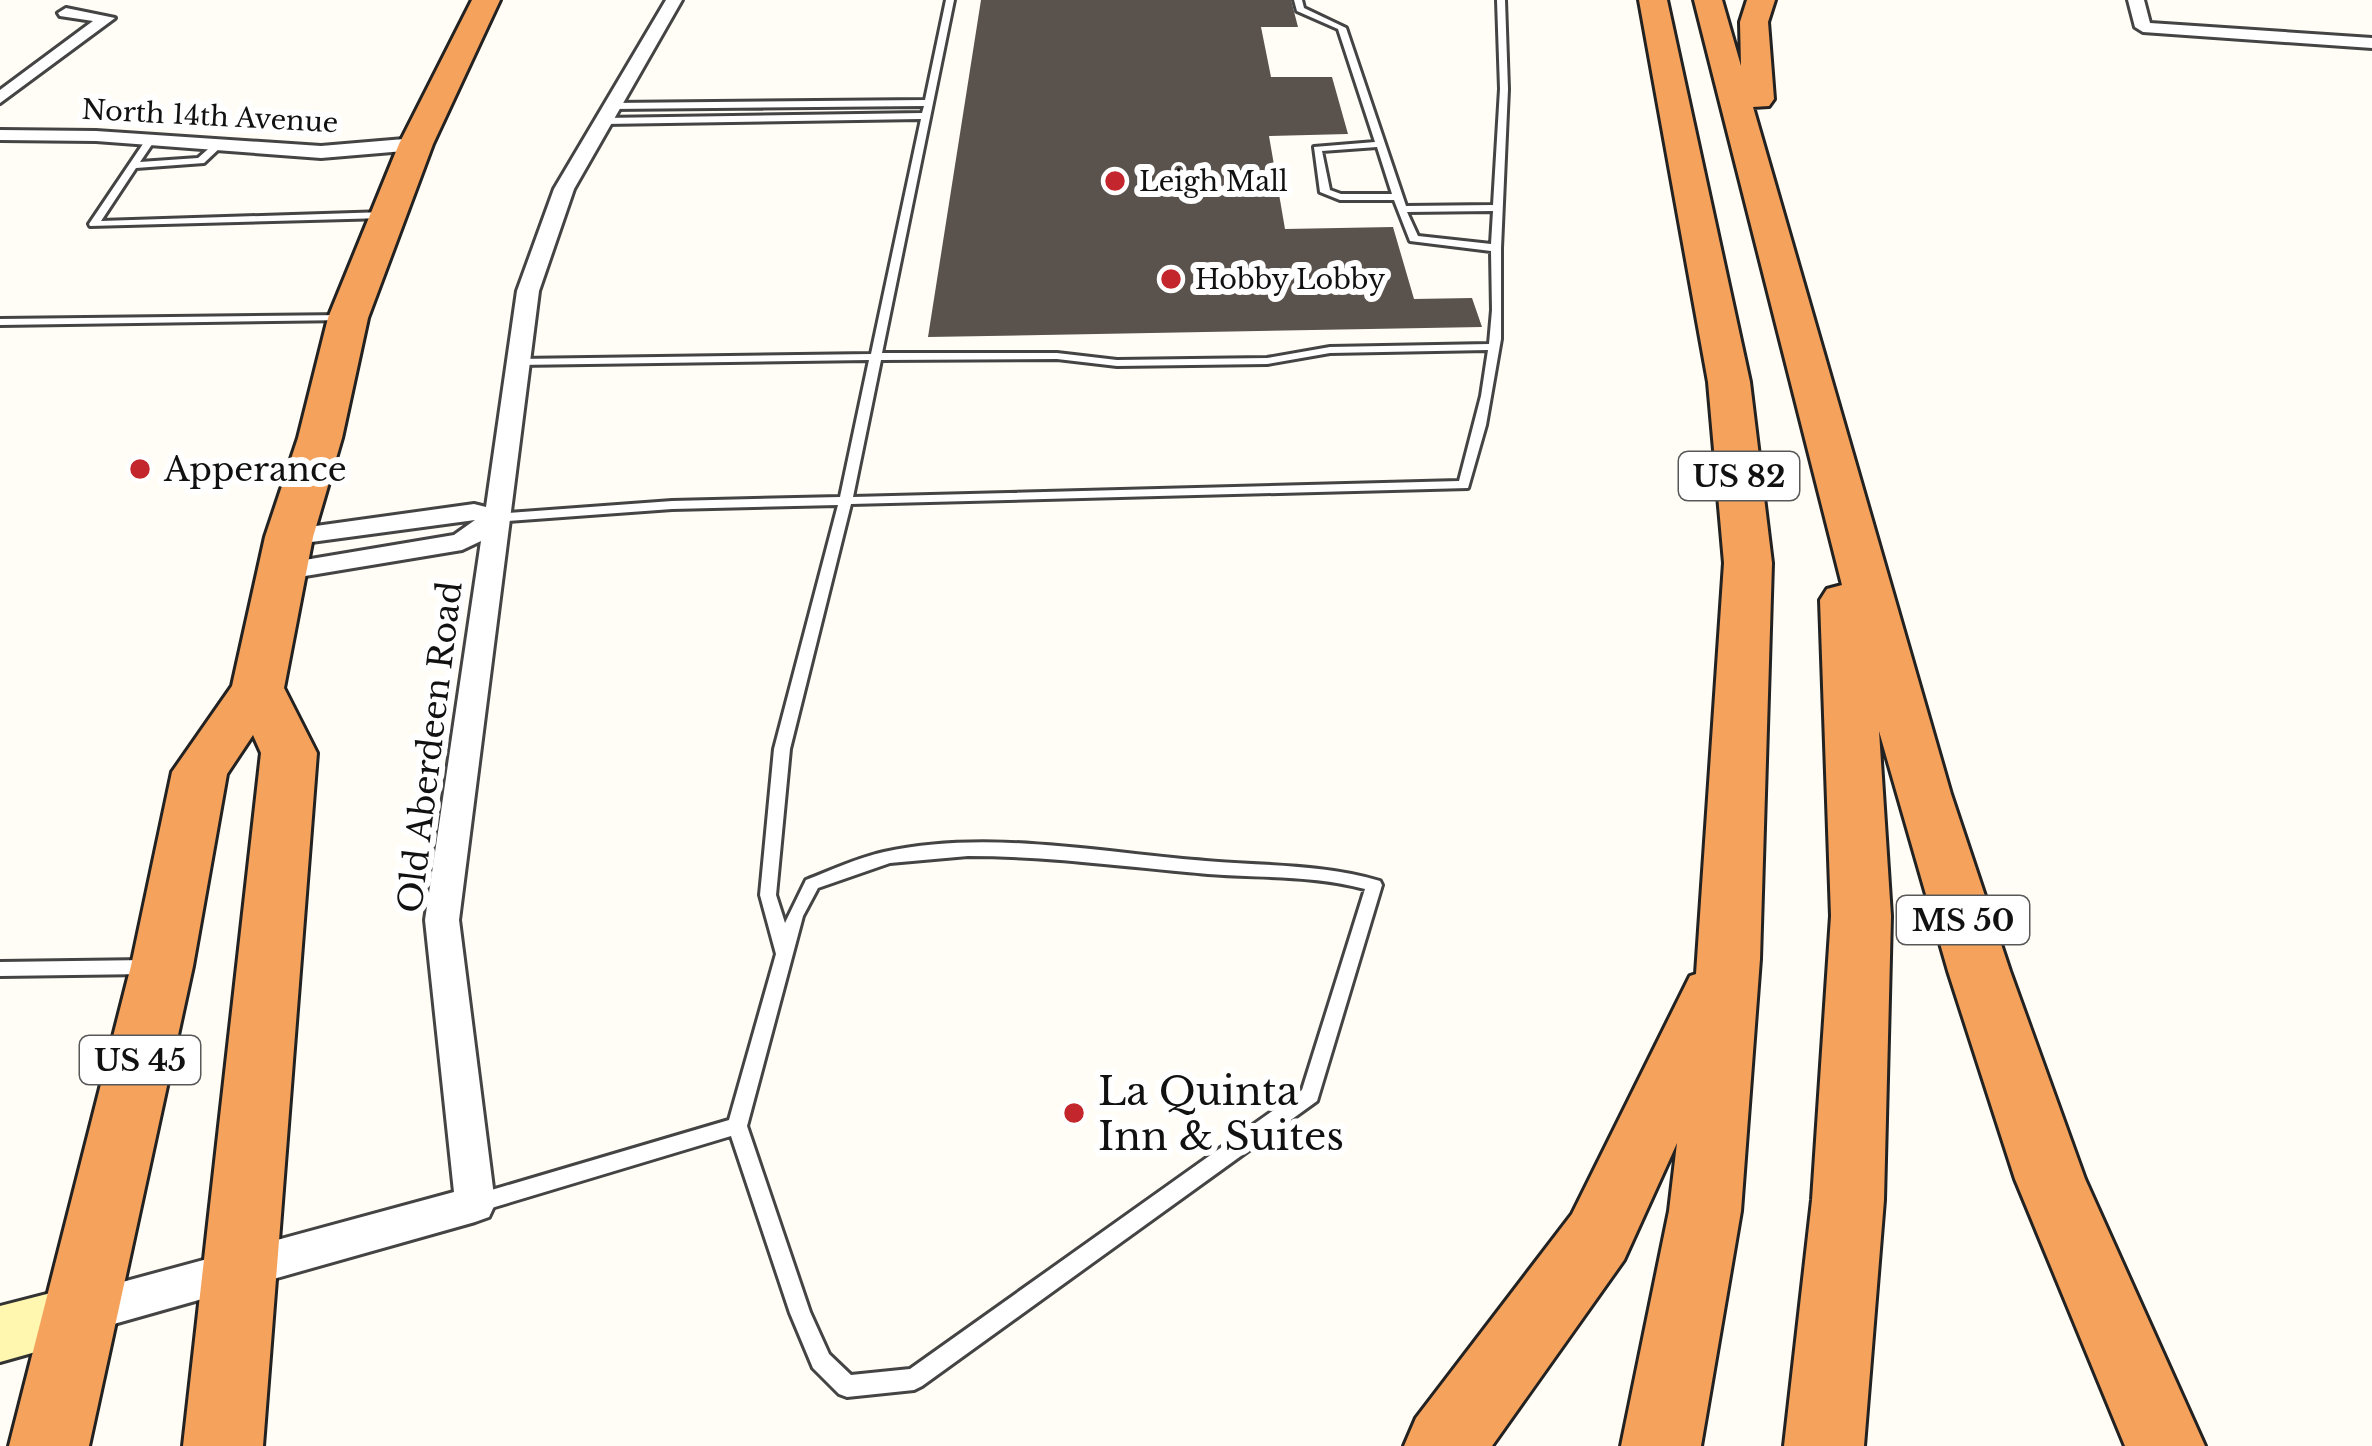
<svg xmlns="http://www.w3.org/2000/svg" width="2372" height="1446" font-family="'Libre Baskerville',serif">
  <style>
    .building { fill: #5a524d }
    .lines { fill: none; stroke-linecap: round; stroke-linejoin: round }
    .lane-casing { stroke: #444; stroke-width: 6 }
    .street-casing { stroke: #444; stroke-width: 6 }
    .secondary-casing { stroke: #333; stroke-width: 6 }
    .highway-casing { stroke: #222; stroke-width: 6 }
    .lane { fill: #fff; fill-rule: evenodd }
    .street { fill: #fff; fill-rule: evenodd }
    .secondary { fill: #fff6b0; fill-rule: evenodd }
    .highway { fill: #f5a25d; fill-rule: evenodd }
    .poi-dot { fill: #c4262e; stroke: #fff; stroke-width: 4.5 }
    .labels { text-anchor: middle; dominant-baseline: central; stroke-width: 12; stroke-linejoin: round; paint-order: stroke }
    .far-street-label { font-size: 27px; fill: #111; stroke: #fff }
    .far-poi-label { font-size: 27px; fill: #111; stroke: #fff; text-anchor: start }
    .shield { fill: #fff; stroke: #585858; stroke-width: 3 }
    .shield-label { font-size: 30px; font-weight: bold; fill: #111 }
    .poi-label { font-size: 33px; fill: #111; stroke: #fff; text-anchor: start }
    .street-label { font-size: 33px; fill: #111; stroke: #fff }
    .near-poi-label { font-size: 39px; fill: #111; stroke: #fff; text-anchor: start }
  </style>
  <rect width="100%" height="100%" fill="#fffdf5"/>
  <path class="building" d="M981 0H1291L1298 27H1261L1271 77H1332L1348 134 1269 136 1285 229 1393 227 1414 299 1472 298 1482 327 928 337Z"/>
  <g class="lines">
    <g class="lane-casing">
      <g id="lane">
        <path d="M946 0H954L882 353H1057L1117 360 1267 358 1330 347 1489 344 1492 310 1491 251 1410 241 1394 200H1340L1320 192 1314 147 1375 142 1338 29 1297 11 1294 0H1302L1304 8 1346 28 1406 206 1493 205 1500 89 1497 0H1505L1508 89 1501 248V339L1486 425 1468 488 851 504 790 749 776 895 785 923 806 880C832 870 857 858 884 852 989 829 1101 853 1206 861 1265 866 1323 864 1380 881L1382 885 1317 1101 922 1386 914 1390 847 1397 839 1394 813 1368 790 1313 731 1136 478 1212 471 1209 468 1203 471 1197 478 1194 729 1120 776 954 760 895 774 749 838 505 672 509 495 522 489 518 495 514 672 501 840 497 869 360 518 365 512 362 518 359 871 354 921 119 604 124 600 121 604 118 922 113 924 106 613 109 609 106 613 103 925 100ZM1377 147 1392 194H1341L1330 190 1322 151ZM1493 211 1491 244 1418 236 1407 212ZM1488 350 1481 396 1459 481 853 497 881 360 1057 359 1117 366 1267 364 1330 353ZM968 856C1048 856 1128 867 1208 874 1260 878 1313 875 1365 889L1302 1090 910 1369 851 1375 829 1354 810 1312 747 1126 803 916 818 888 890 863Z"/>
        <path d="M150 137 155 140 140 162 198 158 215 143 223 145 204 163 136 168 101 221 385 212 390 215 385 218 90 226 89 224 147 138Z"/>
        <path d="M345 315 349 316V320L0 325V319Z"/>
        <path d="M147 960 153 962 156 967 153 972 147 974 0 976V962Z"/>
      </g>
    </g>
    <g class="street-casing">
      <g id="street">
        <path d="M666 0H682L574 189 539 291 459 920 495 1204 489 1217 475 1222 82 1333 67 1327 61 1313 67 1299 82 1293 454 1192 425 920 481 541 462 550 281 580 268 572 281 564 454 535 475 520 289 545 280 543 276 537 280 531 474 504 486 507 517 291 554 189Z"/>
        <path d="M2128 0H2144L2150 23 2372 38V48L2143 32 2135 27Z"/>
        <path d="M66 8 115 18 0 103V90L93 21 60 16 58 13Z"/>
        <path d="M0 130 96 131 321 146 416 138 425 144 416 150 321 158 96 141 0 140Z"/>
      </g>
    </g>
    <g class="secondary-casing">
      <path id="secondary" d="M82 1285 103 1293 111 1313 103 1333 0 1362V1306Z"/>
    </g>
    <g class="highway-casing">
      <g id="highway">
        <path d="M472 0H500L433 144 368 318 342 438 313 537 284 688 317 753 263 1446H183L261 753 253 735 227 774 193 966 89 1446H9L131 966 172 772 232 686 265 537 298 438 328 318 399 144Z"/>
        <path d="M1639 0H1667L1750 382 1772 563 1760 959 1741 1211 1701 1446H1621L1669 1211 1677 1143 1624 1260 1492 1446H1404L1416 1418 1572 1214 1690 976 1696 974 1724 563 1708 382Z"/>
        <path d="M1694 0H1722L1741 66 1740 22 1747 0H1775L1768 22 1774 99 1769 106 1753 107 1951 794 2010 971 2085 1179 2205 1446H2125L2015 1179 1948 971 1879 731 1891 916 1884 1200 1864 1446H1784L1812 1200 1831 916 1820 600 1827 589 1842 585Z"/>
      </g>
    </g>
    <use href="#lane" class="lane"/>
    <use href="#street" class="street"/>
    <use href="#secondary" class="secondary"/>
    <use href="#highway" class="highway"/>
  </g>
  <g class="poi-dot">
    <circle cx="1115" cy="181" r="12"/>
    <circle cx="1171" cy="279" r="12"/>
    <circle cx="140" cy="469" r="12"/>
    <circle cx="1074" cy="1113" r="12"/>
  </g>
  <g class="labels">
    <g class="far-street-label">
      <text transform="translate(210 116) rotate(3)">North 14th Avenue</text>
    </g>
    <g class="far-poi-label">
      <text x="1139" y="181">Leigh Mall</text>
      <text x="1195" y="279">Hobby Lobby</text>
    </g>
    <g class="shield">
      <rect x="1679" y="452" width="120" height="48" rx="9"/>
      <rect x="1897" y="896" width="132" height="48" rx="9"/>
      <rect x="80" y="1036" width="120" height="48" rx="9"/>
    </g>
    <g class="shield-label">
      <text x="1739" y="476">US 82</text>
      <text x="1963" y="920">MS 50</text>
      <text x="140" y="1060">US 45</text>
    </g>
    <g class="poi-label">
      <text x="164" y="469">Apperance</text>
    </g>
    <g class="street-label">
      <text transform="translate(430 747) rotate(-83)">Old Aberdeen Road</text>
    </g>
    <g class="near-poi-label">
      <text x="1098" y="1091">La Quinta<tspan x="1098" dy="45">Inn &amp; Suites</tspan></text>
    </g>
  </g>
</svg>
